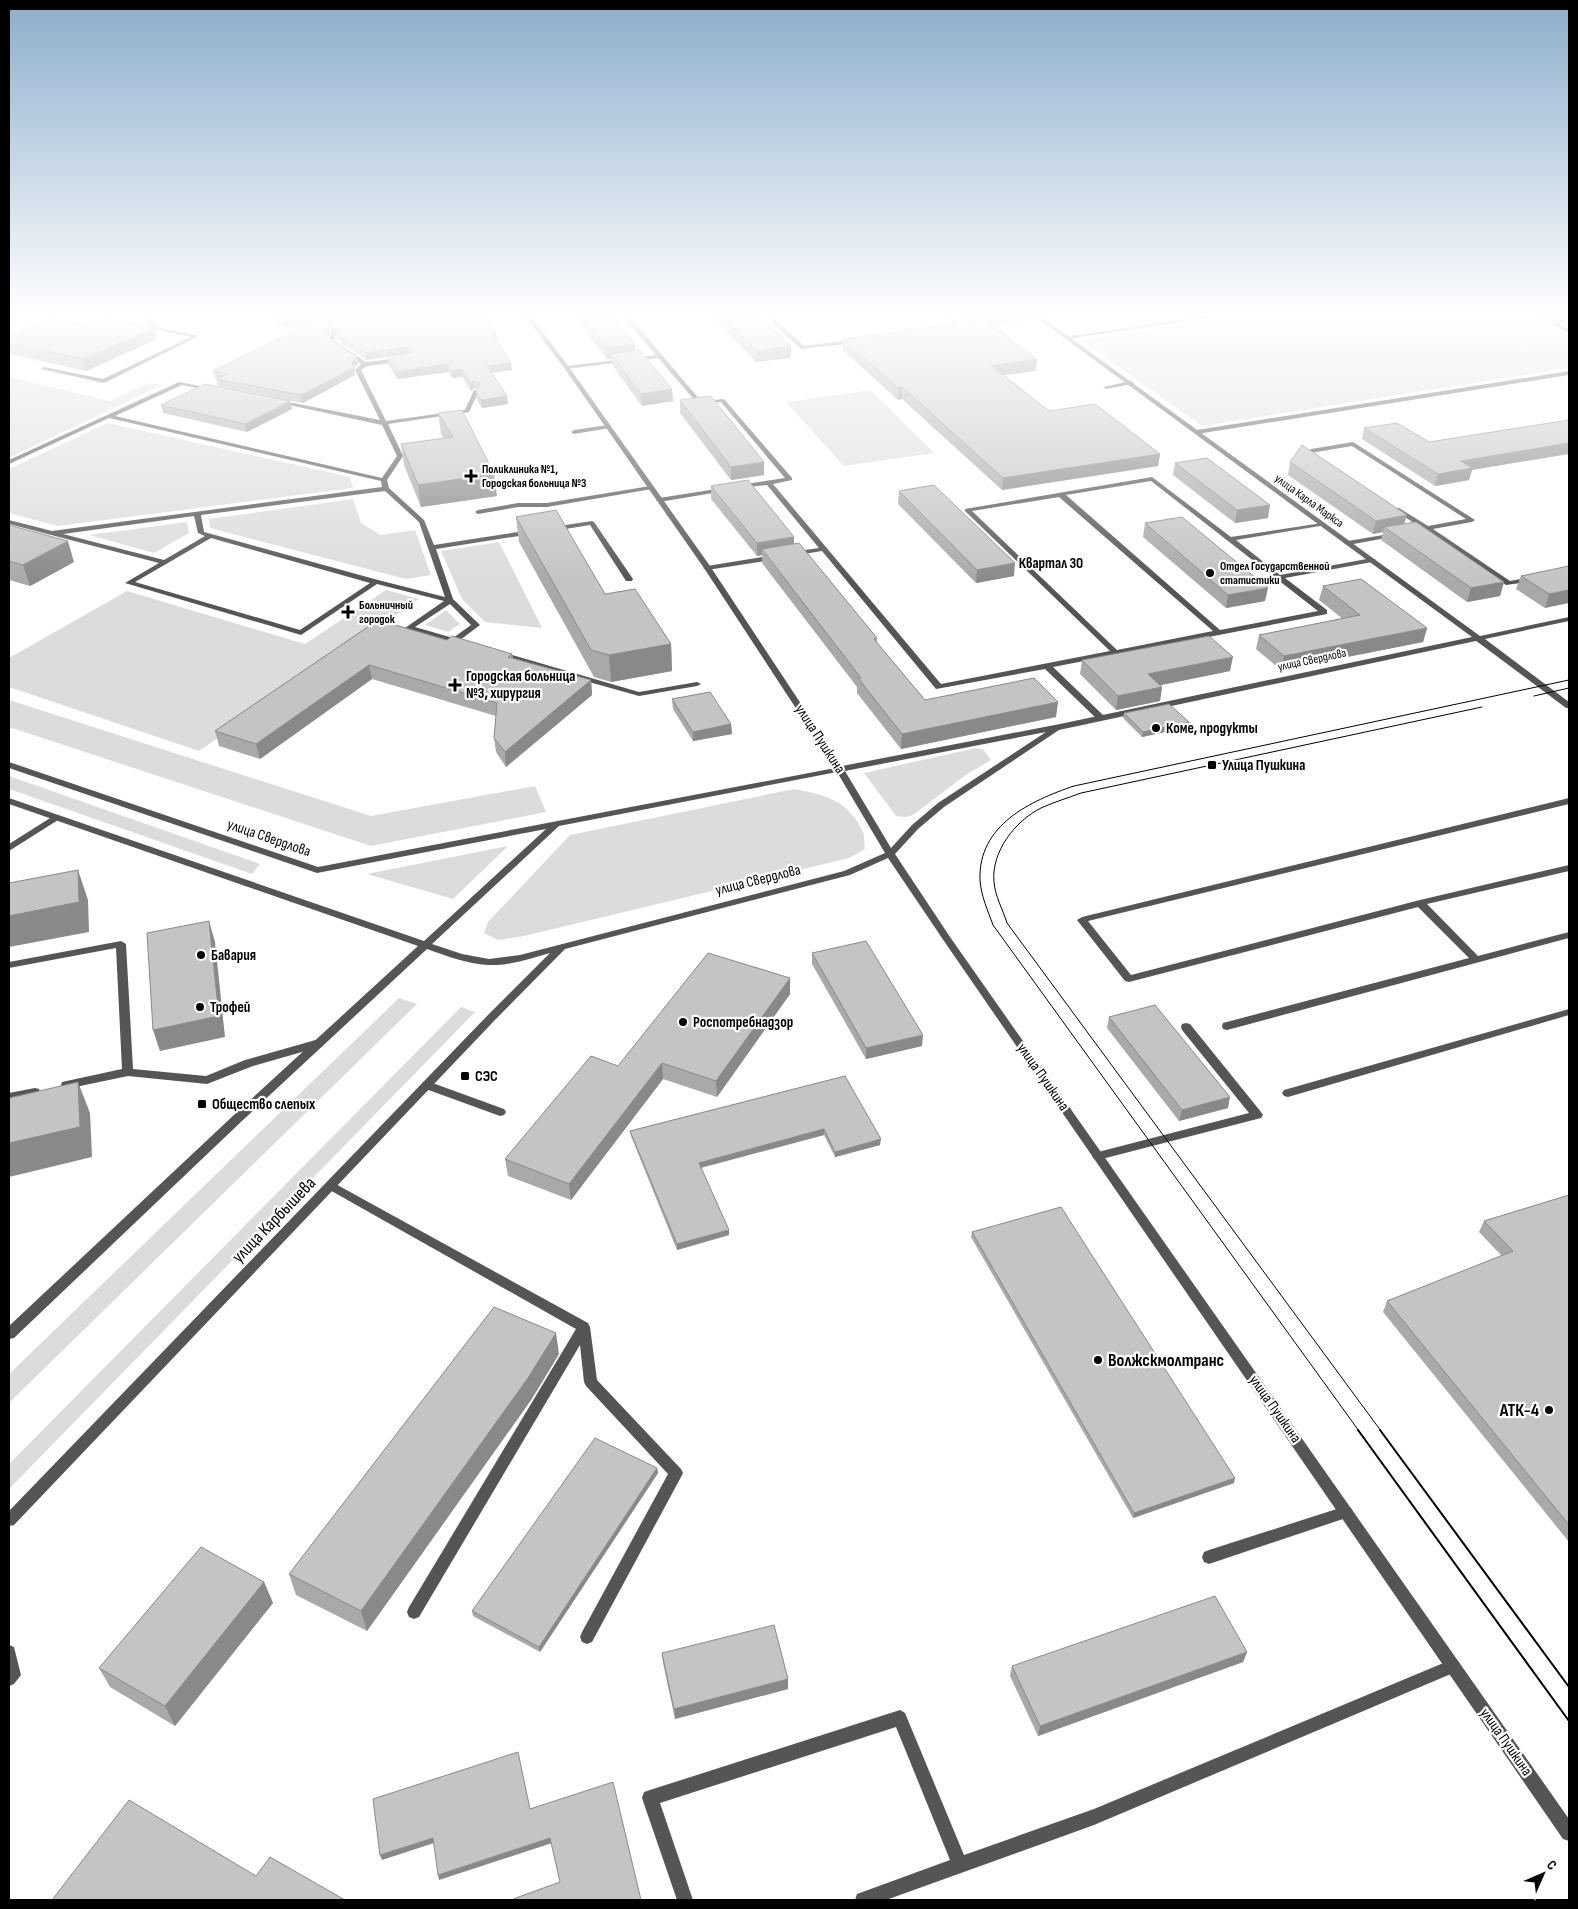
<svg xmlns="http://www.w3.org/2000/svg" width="1578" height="1909" font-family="'Sofia Sans Condensed',sans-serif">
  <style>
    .green { fill: #dcdcdc }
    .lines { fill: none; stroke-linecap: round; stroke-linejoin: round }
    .service { fill: #555; fill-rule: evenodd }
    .minor { fill: #555; fill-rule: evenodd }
    .tertiary { fill: #555; fill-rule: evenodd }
    .tram-far1 { stroke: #000; stroke-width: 1 }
    .tram { stroke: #000; stroke-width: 2 }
    .wall { fill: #a9a9a9 }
    .shaded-wall { fill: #898989 }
    .building { fill: #c4c4c4; stroke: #898989 }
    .poi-dot { fill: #000; stroke: #fff; stroke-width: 2 }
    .labels { text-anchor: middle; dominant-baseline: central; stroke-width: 4.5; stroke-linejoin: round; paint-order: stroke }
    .far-poi-label { font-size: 12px; font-weight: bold; fill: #000; stroke: #fff; text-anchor: start }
    .far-street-label { font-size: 12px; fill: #000; stroke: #fff }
    .far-quarter-label { font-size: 15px; font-weight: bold; fill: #000; stroke: #fff }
    .poi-label { font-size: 15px; font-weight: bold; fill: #000; stroke: #fff; text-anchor: start }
    .street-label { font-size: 15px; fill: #000; stroke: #fff }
    .near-street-label { font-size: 18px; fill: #000; stroke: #fff }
    .near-poi-label { font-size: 18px; font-weight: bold; fill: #000; stroke: #fff; text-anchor: start }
  </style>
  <rect width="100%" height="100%" fill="#fff"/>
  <g class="green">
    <path d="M1265 315H1527L1569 336V368L1202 426 1081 340Z"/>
    <path d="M9 377 110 401 149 383 162 385 9 458Z"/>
    <path d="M871 390 934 453 844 466 786 402Z"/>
    <path d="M108 423 350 477 353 488 58 526 9 513V469Z"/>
    <path d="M353 499 361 523 381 535 415 530 431 575 406 579 210 528 209 519Z"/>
    <path d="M187 522 189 533 154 553 89 535Z"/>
    <path d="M499 542 542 628 485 622 462 599 441 551Z"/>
    <path d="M386 590 419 599 199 751 9 687V658L127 591 305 644Z"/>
    <path d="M446 610 460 624 448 632 425 625Z"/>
    <path d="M9 700 371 816 535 786 546 812 371 846 9 727Z"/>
    <path d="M976 748 983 749 991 760 967 774 913 815 906 817 896 816 864 773Z"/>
    <path d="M9 776 260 864 252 874 9 789Z"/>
    <path d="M794 789C823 794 848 800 862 830 865 835 864 843 865 849L849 858 524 936 498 940 484 933 488 922 570 835Z"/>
    <path d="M508 846 453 899 367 874Z"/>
    <path d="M399 998 417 1004 9 1403V1374Z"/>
    <path d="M461 1007 475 1012 9 1489V1464Z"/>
  </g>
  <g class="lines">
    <g class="service">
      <path d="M145 315H151L153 326 199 336 104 383 41 369 44 367 103 379 191 337 149 328Z"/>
      <path d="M622 315H628L701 401 724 399 792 478V480L773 484 941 684 1110 651 965 511V509L1152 477 1231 537 1322 523 1323 524 1320 526 1236 540 1280 575 1372 558 1376 560 1372 562 1285 578 1327 610V614L1053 667 1104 716V720H1098L1045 669 936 689 822 551 791 556V552L819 548 767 485 737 488 736 487 739 485 785 478 721 402 698 404 658 358 565 369V367L567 366 656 355ZM1151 481 1318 611 1220 630 1066 495ZM1059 497 1213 631 1117 650 972 511Z"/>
      <path d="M764 315H770L804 346 856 339 859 341 856 343 801 349Z"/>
      <path d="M943 315H949L965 327 960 328Z"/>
      <path d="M332 328 337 329 334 340 366 362 401 358 404 360 401 362 367 366 361 370 386 421 465 410 474 390 479 391 469 412 388 424 403 456 387 480 389 488 424 520 434 545 531 530 534 532 531 534 436 549 453 599 480 625 460 640 463 642 462 644 451 643 405 628 444 601 377 584 301 635 125 583 159 563 9 524V520L52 531 382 487 381 481 109 418 9 464V460L179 382 215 389 212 391 182 385 115 416 382 478 397 456 382 425 275 402 278 400 380 420 355 370 361 364 329 342ZM385 491 419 522 445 597 378 580 204 532 201 515ZM194 516 198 533 205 536 164 560 63 534ZM211 538 370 583 300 630 135 582ZM450 604 471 625 453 638 415 627Z"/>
      <path d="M1131 381 1133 382V384L1106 389 1103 387Z"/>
      <path d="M608 425 610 426V428L574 434 571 432 574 430Z"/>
      <path d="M1353 442 1475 520 1472 522 1433 529 1510 581 1532 577 1536 579 1535 581 1506 585 1425 531 1422 530 1421 528 1395 510V508H1399L1428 526 1466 519 1352 446 1311 453 1308 451 1311 449Z"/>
      <path d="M650 486 653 488 652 489 547 507H518L478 514 475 512 478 510 518 503H547Z"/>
      <path d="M723 488 725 489V491L659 502 656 500 659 498Z"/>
      <path d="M592 521 594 522 633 579 632 581H626L590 525 553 531 550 529 553 527Z"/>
      <path d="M1395 533 1397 534V536L1348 545 1344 543 1348 541Z"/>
      <path d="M775 555 779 557 778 559 707 570 703 568 707 566Z"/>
      <path d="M496 652H502L639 692 697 682 701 684 697 686 639 696 496 656Z"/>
      <path d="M1569 798V804L1088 921 1131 975 1420 900 1569 865V871L1427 904 1478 956 1569 932V938L1227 1030 1223 1029 1222 1026 1223 1023 1469 958 1418 907 1129 982 1125 981 1077 920 1082 917Z"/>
      <path d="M55 815 58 816 60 818 58 820 9 851V844Z"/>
      <path d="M121 941 126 944 133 1069 206 1076 245 1060 319 1039 324 1043 323 1046 253 1066 207 1084 128 1076 66 1089 62 1088 61 1085 62 1082 122 1069 116 948 9 968V962Z"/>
      <path d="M1569 1009V1015L1288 1097 1284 1096 1282 1093 1284 1090Z"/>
      <path d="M1186 1023 1190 1024 1261 1112 1263 1115 1261 1118 1098 1160 1094 1159 1092 1156 1094 1153 1098 1152 1249 1113 1182 1030 1181 1027 1182 1024Z"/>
      <path d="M427 1081 504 1109 506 1112 504 1115 500 1116 423 1088 422 1085 423 1082Z"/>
      <path d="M35 1088 39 1089 40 1092 39 1095 9 1101V1093Z"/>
      <path d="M332 1182 588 1323 590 1327 597 1380 681 1469 683 1473 681 1477 592 1642 587 1644 582 1642 580 1637 582 1632 668 1474 586 1386 584 1382 580 1345 419 1617 414 1619 409 1617 407 1612 409 1607 576 1329 328 1189 326 1186 328 1183Z"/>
      <path d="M1346 1506 1351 1508 1353 1512 1351 1516 1346 1518 1209 1564 1204 1562 1202 1557 1204 1552 1209 1550Z"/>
      <path d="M9 1645 14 1647 21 1675 14 1684 9 1686Z"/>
      <path d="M1453 1659 1458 1661 1461 1666 1458 1671 1094 1825 886 1900H855L857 1894 950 1860 896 1727 660 1803 693 1900H677L642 1798 644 1792 650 1790 900 1710 905 1713 964 1855 1094 1809Z"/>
    </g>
    <g class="minor">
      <path d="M1213 315H1227L1067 339 1064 337Z"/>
      <path d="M1533 315H1540L1551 320 1569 317V321L1556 323 1569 329V333Z"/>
      <path d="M1569 371V375L1197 434 1194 432 1197 430Z"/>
      <path d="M1475 636H1481L1569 702V708H1566L1475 640Z"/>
    </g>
    <g class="tertiary">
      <path d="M9 315H34L9 319Z"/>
      <path d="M524 315H530L569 367 710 566 842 766 1060 724 1472 637 1033 315H1039L1480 636 1569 617V621L1059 730 944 807 918 829 895 854 950 937 1569 1819V1841L1563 1839 944 941 888 858 850 875 565 949 494 1021 14 1525 9 1526V1511L486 1017 550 953C530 959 508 966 488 965 467 964 447 956 427 949L243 1120 14 1338 9 1339V1326L235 1114 418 946 9 804V798L424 941 546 829 317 873 9 768V762L318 867 835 768 704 568 565 369ZM1046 732 938 803 912 825 891 848 845 771ZM837 772 885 853 844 871 520 955 489 959 462 954 432 944 559 826Z"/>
    </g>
    <g class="tram-far1">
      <path d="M1534 696 1569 688"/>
      <path d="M1359 1431 993 925C988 911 981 896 980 880 978 825 1030 801 1074 786L1569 680"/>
      <path d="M1381 1431 1007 923C1003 910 995 896 994 882 991 852 1015 821 1041 808 1054 802 1068 798 1081 793L1482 707"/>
    </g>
    <g class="tram">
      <path d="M1358 1430 1569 1721"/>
      <path d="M1380 1430 1569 1687"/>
    </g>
  </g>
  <g class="wall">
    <path d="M484 315 497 340 496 341 512 370 491 373 508 404 482 408 477 400 476 392 477 389 474 388 471 391 462 377 452 378 448 372 397 379 388 364 387 357 366 360 336 339 335 332 336 327 332 326 330 328 328 337 357 357 358 364 354 368 355 375 303 403 218 386 216 379H217L215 378 213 371 297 330 275 325 273 318Z"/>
    <path d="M572 315H612L636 351 673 401 642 406 612 365V359H607Z"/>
    <path d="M710 315H758L791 346V358L756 362Z"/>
    <path d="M958 315H1035V319L991 324 1037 359 1036 371 1004 375 1049 411 1160 454 1158 466 1002 490 902 399 898 400 843 350V339L967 322Z"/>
    <path d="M157 339 86 371 9 354V343Z"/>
    <path d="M680 400 764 462V475L731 480 680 413Z"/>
    <path d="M290 401 292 409 247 432 163 413 161 405Z"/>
    <path d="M438 413 497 496 421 507 404 465 401 444 444 438 441 434Z"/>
    <path d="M1364 428 1472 470 1469 480 1435 486 1362 439Z"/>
    <path d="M1290 462 1405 524 1504 582 1500 596 1467 602 1381 540 1383 532 1373 534 1288 475Z"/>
    <path d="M1175 463 1268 518 1235 523 1173 475Z"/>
    <path d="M711 486 794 537V544L877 638V643L925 700 1056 717 901 749 857 693V687L762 563V555L757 556 711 499Z"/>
    <path d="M899 491 1014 576 976 583 898 504Z"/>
    <path d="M516 517 605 594 671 644 672 671 611 682 594 677 519 542Z"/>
    <path d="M1145 523 1265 601 1226 608 1143 537Z"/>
    <path d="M9 525 74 562 30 586 9 580Z"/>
    <path d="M1569 566 1545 608 1516 589 1521 576Z"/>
    <path d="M1323 586 1427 628 1423 642 1281 670 1256 649 1259 635 1343 619 1319 600Z"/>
    <path d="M378 620 447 640 512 654 513 658 591 680 592 695 506 767 496 752 494 738 496 716 372 679 260 759 219 746 215 731Z"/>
    <path d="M1082 660 1230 671 1161 685 1162 687 1160 701 1116 710 1080 674Z"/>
    <path d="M672 699 731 724 732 734 693 741 673 709Z"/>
    <path d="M1124 713 1188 727 1142 737 1123 718Z"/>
    <path d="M812 953 922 1046 866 1059 812 964Z"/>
    <path d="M790 994 717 1097 663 1079 571 1200 508 1176 505 1159 618 1066Z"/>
    <path d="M1109 1017 1228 1108 1179 1121 1107 1028Z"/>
    <path d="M845 1076 880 1145 835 1157 824 1135 701 1168 729 1235 677 1250 631 1136 630 1131Z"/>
    <path d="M1569 1195V1542L1383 1312 1387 1301 1502 1256 1479 1232 1484 1221Z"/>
    <path d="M972 1232 1234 1483 1133 1518 971 1237Z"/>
    <path d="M559 1354 531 1400 367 1631 296 1595 289 1574Z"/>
    <path d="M657 1468 658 1473 540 1652 473 1616 472 1611Z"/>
    <path d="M264 1582 273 1603 175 1726 110 1687 99 1668Z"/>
    <path d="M1247 1652 1243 1662 1038 1736 1010 1676 1012 1666Z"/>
    <path d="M662 1653 788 1689 675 1719 663 1663Z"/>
  </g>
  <g class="shaded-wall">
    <path d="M974 315H1035V319L973 327Z"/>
    <path d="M1045 315H1062L1045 317Z"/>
    <path d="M331 319 332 326 330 328 327 343 326 336 329 321Z"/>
    <path d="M154 328 157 339 86 371 83 359Z"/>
    <path d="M496 333 497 340 492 341V334Z"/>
    <path d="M635 344 636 356 611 354 612 359H607V348Z"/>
    <path d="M791 346V358L756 362V351Z"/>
    <path d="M408 347 409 354 366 360 365 353Z"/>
    <path d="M357 357 358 364 354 368 355 375 303 403 301 395 352 362Z"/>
    <path d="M1037 359 1036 371 990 377 991 366Z"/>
    <path d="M511 363 512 370 488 373 487 366Z"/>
    <path d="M447 364 448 372 397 379 396 372Z"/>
    <path d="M462 369V377L452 378 451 371Z"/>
    <path d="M473 381 474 388 471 391V384Z"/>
    <path d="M902 387V399L898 400V388Z"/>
    <path d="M672 389 673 401 642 406 641 394Z"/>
    <path d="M507 396 508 404 482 408 481 400Z"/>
    <path d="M290 401 292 409 247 432 245 424Z"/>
    <path d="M1569 443V454L1472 470 1469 480 1435 486 1438 474 1461 461Z"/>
    <path d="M1160 454 1158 466 1002 490 1003 478Z"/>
    <path d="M764 462V475L731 480V467Z"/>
    <path d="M494 474 497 496 421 507 418 485Z"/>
    <path d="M1270 505 1268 518 1235 523 1237 510Z"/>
    <path d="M1407 515 1403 528 1384 527 1383 532 1373 534 1376 521Z"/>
    <path d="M794 537V550L762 549V555L757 556V543Z"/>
    <path d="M68 541 74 562 30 586 23 565Z"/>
    <path d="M1015 563 1014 576 976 583 977 570Z"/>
    <path d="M1504 582 1500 596 1467 602 1471 588Z"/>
    <path d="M1268 588 1265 601 1226 608 1228 595Z"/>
    <path d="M1569 590V603L1545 608 1549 594Z"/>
    <path d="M1427 628 1423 642 1281 670 1284 656Z"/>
    <path d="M671 644 672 671 611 682 609 655Z"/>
    <path d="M1233 657 1230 671 1146 688 1148 674Z"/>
    <path d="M369 665 372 679 260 759 256 744Z"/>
    <path d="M591 680 592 695 506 767 505 752Z"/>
    <path d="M1162 687 1160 701 1116 710 1118 696Z"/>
    <path d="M1058 702 1056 717 901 749 902 734Z"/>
    <path d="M1189 722 1188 727 1142 737 1143 732Z"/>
    <path d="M731 724 732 734 693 741V732Z"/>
    <path d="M78 870 88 900 89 932 9 947V916Z"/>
    <path d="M209 921 215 942 225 1037 160 1051 153 1030Z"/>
    <path d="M790 978V994L717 1097 716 1081Z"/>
    <path d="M923 1035 922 1046 866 1059V1048Z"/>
    <path d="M662 1063 663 1079 571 1200 569 1184Z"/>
    <path d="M78 1082 90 1113 92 1157 9 1177V1143Z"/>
    <path d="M1230 1097 1228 1108 1179 1121 1182 1110Z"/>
    <path d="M824 1129V1135L699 1168V1163Z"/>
    <path d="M881 1139 880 1145 835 1157V1152Z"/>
    <path d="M729 1230V1235L677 1250V1244Z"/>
    <path d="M556 1333 559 1354 531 1400 367 1631 361 1611Z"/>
    <path d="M657 1468 658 1473 540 1652 539 1647Z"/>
    <path d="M1235 1478 1234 1483 1133 1518 1134 1513Z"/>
    <path d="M264 1582 273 1603 175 1726 165 1706Z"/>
    <path d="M1247 1652 1243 1662 1038 1736 1040 1726Z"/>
    <path d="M788 1679V1689L675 1719 674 1709Z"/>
    <path d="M433 1838 434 1843 382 1860 380 1855Z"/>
    <path d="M550 1838 552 1843 439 1880 438 1875Z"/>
  </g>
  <g class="building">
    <path d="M280 315H484L496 333 492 334 511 363 487 366 507 396 481 400 476 392 480 383 473 381 471 384 462 369 451 371 447 364 396 372 387 356 411 353 412 349 408 347 365 353 335 332 337 321 331 319 329 321 326 336 357 357 352 362 354 368 301 395 216 379 227 374 213 371 307 325 273 318Z"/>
    <path d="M580 315H612L635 344 607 348Z"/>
    <path d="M721 315H758L791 346 756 351Z"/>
    <path d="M104 317 154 328 83 359 9 343V336L52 318 85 325Z"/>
    <path d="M984 320 1037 359 991 366 1049 411 1095 404 1160 454 1003 478 902 387 898 388 843 339Z"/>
    <path d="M640 350 672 389 641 394 611 354Z"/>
    <path d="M205 384 290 401 245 424 161 405Z"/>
    <path d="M711 396 764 462 731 467 680 400Z"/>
    <path d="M462 410 494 474 418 485 401 444 453 437 438 413Z"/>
    <path d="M1569 420V443L1461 461 1472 468 1438 474 1364 428 1397 423 1429 442Z"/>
    <path d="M1302 445 1407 515 1376 521 1290 462Z"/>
    <path d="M1207 458 1270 505 1237 510 1175 463Z"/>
    <path d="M748 480 794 537 757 543 711 486Z"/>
    <path d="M934 485 1015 563 977 570 899 491Z"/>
    <path d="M556 510 605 594 635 589 671 644 609 655 591 650 516 517Z"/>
    <path d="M1182 517 1268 588 1228 595 1145 523Z"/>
    <path d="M1416 522 1504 582 1471 588 1384 527Z"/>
    <path d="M9 525 68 541 23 565 9 561Z"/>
    <path d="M799 543 877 638 874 639 925 700 1034 678 1058 702 902 734 858 678H861L762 549Z"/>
    <path d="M1569 566V590L1549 594 1521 576Z"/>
    <path d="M1361 579 1427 628 1284 656 1259 635 1360 615 1323 586Z"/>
    <path d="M378 620 447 640 452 636 512 654 508 657 591 680 505 752 494 738 497 703 369 665 256 744 215 731Z"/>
    <path d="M1209 636 1233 657 1148 674 1162 687 1118 696 1082 660Z"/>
    <path d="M710 692 731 724 693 732 672 699Z"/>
    <path d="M1169 704 1189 722 1143 732 1124 713Z"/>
    <path d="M78 870 79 902 9 916V883Z"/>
    <path d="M209 921 219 1016 153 1030 147 933Z"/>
    <path d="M866 941 923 1035 866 1048 812 953Z"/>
    <path d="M708 953 790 978 716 1081 662 1063 569 1184 505 1159 591 1056 618 1066Z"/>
    <path d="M1155 1005 1230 1097 1182 1110 1109 1017Z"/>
    <path d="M845 1076 881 1139 835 1152 824 1129 699 1163 729 1230 677 1244 630 1131Z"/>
    <path d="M78 1082 80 1127 9 1143V1098Z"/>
    <path d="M1569 1195V1525L1387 1301 1513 1251 1484 1221Z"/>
    <path d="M1061 1207 1235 1478 1134 1513 972 1232Z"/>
    <path d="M494 1307 556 1333 528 1378 361 1611 289 1574Z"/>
    <path d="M595 1438 657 1468 539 1647 472 1611Z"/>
    <path d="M201 1547 264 1582 165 1706 99 1668Z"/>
    <path d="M1215 1596 1247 1652 1040 1726 1012 1666Z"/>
    <path d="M774 1625 788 1679 674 1709 662 1653Z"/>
    <path d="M518 1752 530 1809 613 1782 641 1900H513V1899L560 1882 550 1838 438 1875 433 1838 380 1855 373 1799Z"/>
    <path d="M129 1800 256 1876 270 1857 345 1900H52Z"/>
  </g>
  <linearGradient id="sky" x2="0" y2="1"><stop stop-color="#8cadcc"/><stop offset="0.54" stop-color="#fff"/><stop offset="1" stop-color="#fff" stop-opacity="0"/></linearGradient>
  <rect width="1578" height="582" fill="url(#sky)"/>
  <g class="poi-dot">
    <path d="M468.5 468.5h5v5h5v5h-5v5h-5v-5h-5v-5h5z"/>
    <circle cx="1210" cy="573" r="5"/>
    <path d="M345.5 604.5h5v5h5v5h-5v5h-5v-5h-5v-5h5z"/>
    <path d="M452.5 677.5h5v5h5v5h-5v5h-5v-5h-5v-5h5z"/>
    <circle cx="1156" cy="728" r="5"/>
    <rect x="1207" y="760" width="10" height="10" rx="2.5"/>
    <circle cx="201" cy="955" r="5"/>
    <circle cx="200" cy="1007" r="5"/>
    <circle cx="683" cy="1022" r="5"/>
    <rect x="460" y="1071" width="10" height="10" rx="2.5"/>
    <rect x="197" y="1099" width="10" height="10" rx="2.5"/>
    <circle cx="1098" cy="1360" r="5"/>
    <circle cx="1549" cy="1410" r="5"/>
  </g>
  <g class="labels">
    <g class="far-poi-label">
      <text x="482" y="469">Поликлиника №1,<tspan x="482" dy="14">Городская больница №3</tspan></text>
      <text x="1220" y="566">Отдел Государственной<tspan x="1220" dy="14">статистики</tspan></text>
      <text x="359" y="605">Больничный<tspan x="359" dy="14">городок</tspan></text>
    </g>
    <g class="far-street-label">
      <text transform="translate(1309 501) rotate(36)">улица Карла Маркса</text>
      <text transform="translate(1312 660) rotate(-12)">улица Свердлова</text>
    </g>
    <g class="far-quarter-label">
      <text x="1051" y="563">Квартал 30</text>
    </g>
    <g class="poi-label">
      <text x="466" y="676">Городская больница<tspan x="466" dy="17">№3, хирургия</tspan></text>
      <text x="1166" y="728">Коме, продукты</text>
      <text x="1222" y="765">Улица Пушкина</text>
      <text x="211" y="955">Бавария</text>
      <text x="210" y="1007">Трофей</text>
      <text x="693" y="1022">Роспотребнадзор</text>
      <text x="475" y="1076">СЭС</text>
      <text x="212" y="1104">Общество слепых</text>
    </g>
    <g class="street-label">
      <text transform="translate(820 739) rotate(57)">улица Пушкина</text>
      <text transform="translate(269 838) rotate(19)">улица Свердлова</text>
      <text transform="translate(758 880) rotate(-14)">улица Свердлова</text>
      <text transform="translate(1043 1077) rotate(55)">улица Пушкина</text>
      <text transform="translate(1275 1409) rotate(55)">улица Пушкина</text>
      <text transform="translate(1506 1742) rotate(55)">улица Пушкина</text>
    </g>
    <g class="near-street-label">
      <text transform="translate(274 1220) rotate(-46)">улица Карбышева</text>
    </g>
    <g class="near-poi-label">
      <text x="1108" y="1360">Волжскмолтранс</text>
      <text x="1539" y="1410" text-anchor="end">АТК-4</text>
    </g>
  </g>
  <rect width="1578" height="1909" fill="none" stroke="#000000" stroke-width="20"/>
  <g transform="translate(1543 1874) rotate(45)" stroke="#ffffff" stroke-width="4" paint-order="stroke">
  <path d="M0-4L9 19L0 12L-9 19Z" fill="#000000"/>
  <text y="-8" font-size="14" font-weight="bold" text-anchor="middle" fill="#000000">С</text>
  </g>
</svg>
